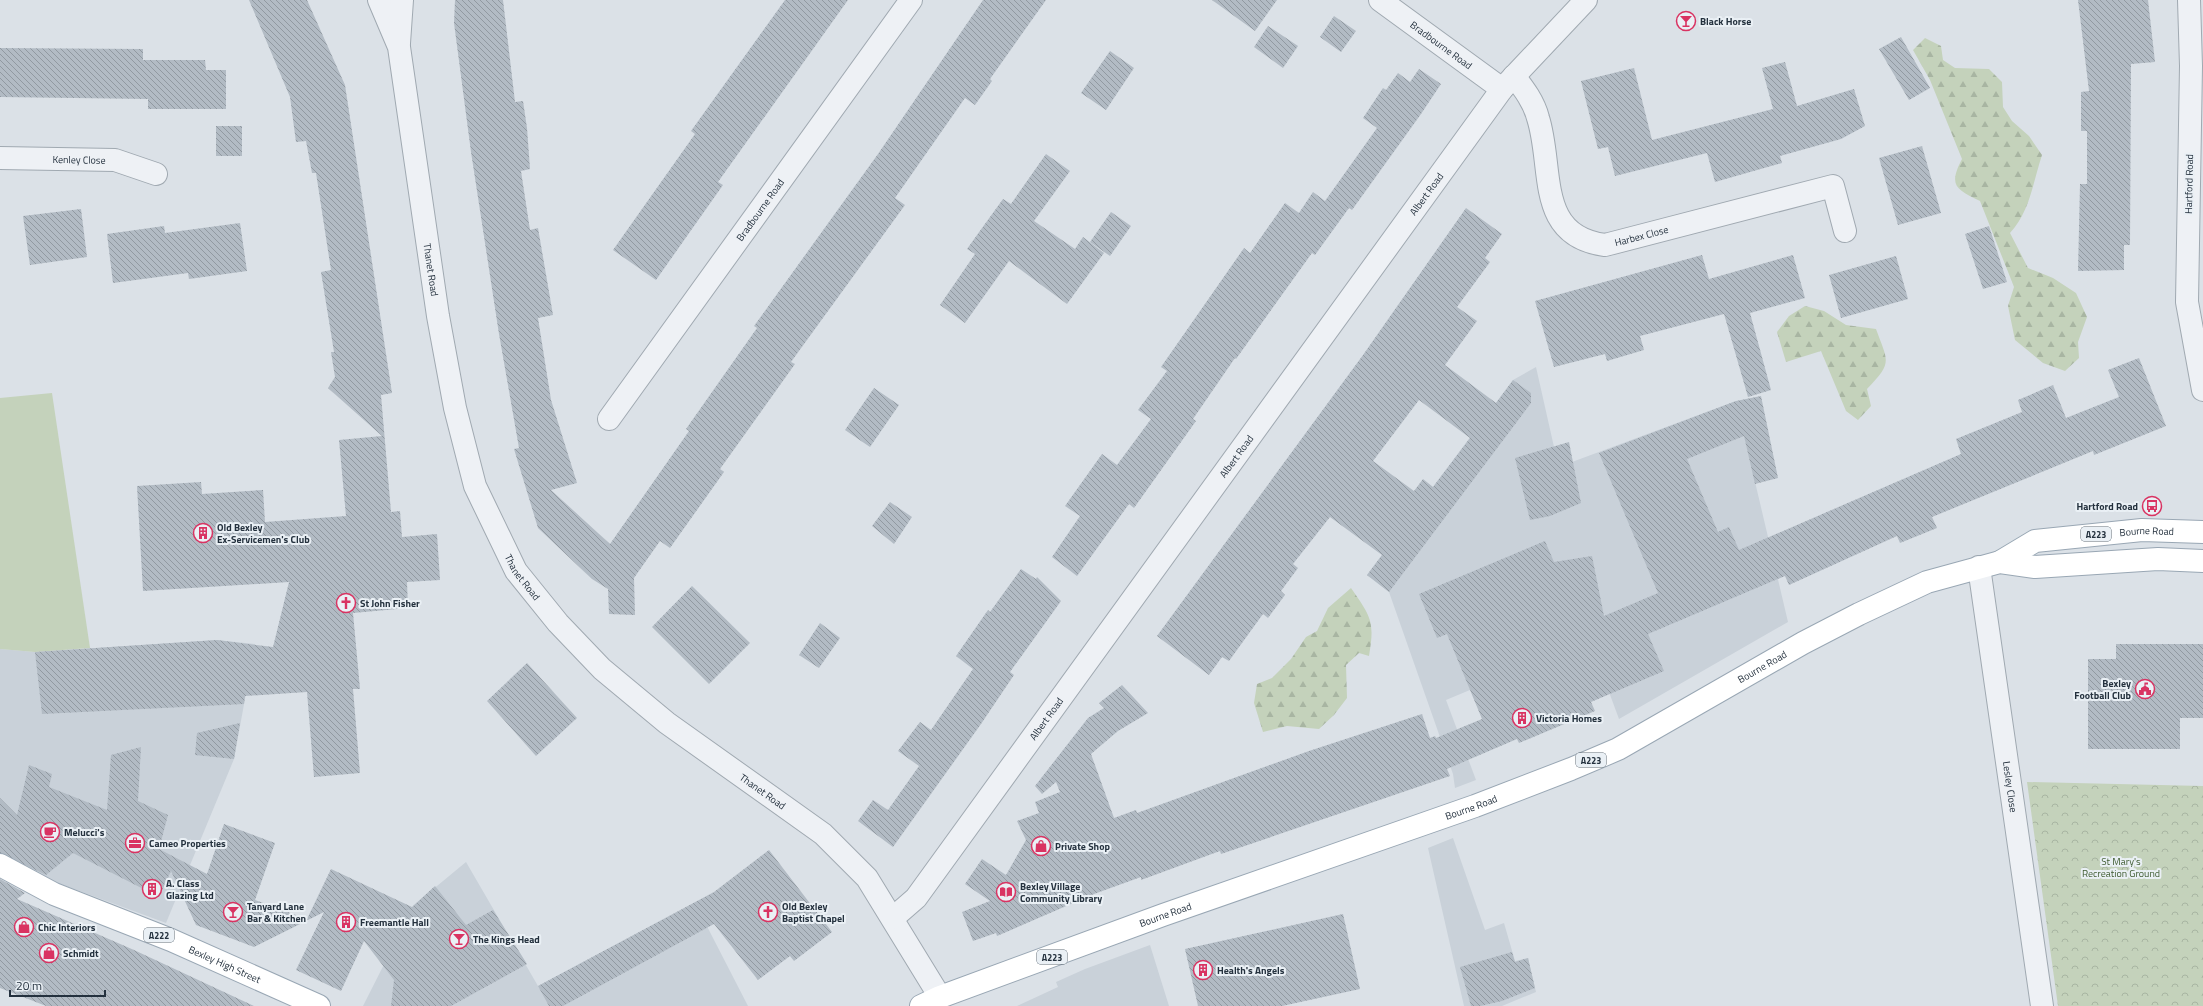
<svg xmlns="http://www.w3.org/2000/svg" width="2203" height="1006" font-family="'Titillium Web',sans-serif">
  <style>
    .built { fill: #c9d1d9 }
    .green { fill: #c4d2bb }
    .forest { fill: url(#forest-firs) }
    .park { fill: url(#park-crowns) }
    .building { fill: url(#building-back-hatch); fill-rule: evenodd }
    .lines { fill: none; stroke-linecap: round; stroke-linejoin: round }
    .street-casing { stroke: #a0a9b1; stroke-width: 24 }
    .primary-casing { stroke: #99a7b4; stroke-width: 24 }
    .street { stroke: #eef1f5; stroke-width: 22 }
    .primary { stroke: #fff; stroke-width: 22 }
    .labels { text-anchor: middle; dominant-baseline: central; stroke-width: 4; stroke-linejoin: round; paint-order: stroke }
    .shield { fill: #eaf0f5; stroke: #5f6a75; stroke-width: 1 }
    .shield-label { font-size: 9px; font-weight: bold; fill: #24313e }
    .poi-label { font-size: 10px; font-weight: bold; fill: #24313e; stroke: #eaf0f5; text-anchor: start }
    .street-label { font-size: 10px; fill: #24313e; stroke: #eaf0f5 }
    .park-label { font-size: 10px; fill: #3e5b30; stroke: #eaf0f5 }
  </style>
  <defs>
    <pattern id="forest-firs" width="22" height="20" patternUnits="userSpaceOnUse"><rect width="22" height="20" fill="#c4d2bb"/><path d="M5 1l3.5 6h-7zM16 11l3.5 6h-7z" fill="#a8b5a2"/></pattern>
    <pattern id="park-crowns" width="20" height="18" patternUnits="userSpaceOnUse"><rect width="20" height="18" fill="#c4d2bb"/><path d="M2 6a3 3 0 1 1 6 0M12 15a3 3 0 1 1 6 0" fill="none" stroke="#a8b5a2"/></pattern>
    <pattern id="building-back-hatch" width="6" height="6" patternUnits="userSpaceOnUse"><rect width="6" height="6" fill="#b2bbc4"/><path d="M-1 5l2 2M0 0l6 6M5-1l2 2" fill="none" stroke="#9199a1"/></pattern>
  </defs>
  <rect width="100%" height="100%" fill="#dbe1e7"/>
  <g class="built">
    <path d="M1536 367 1554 447 1572 462 1736 401 1788 622 1619 719 1609 692 1575 646 1446 700 1476 780 1455 788 1453 774 1389 592 1367 575 1513 380Z"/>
    <path d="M217 640 255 644 234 759 166 923 20 869 6 851 0 848V649L35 652Z"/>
    <path d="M1453 838 1485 930 1504 923 1515 961 1528 958 1536 992 1502 1006H1464L1428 848Z"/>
    <path d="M466 862 538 986 695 903 748 1006H363L414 905Z"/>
    <path d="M1150 945 1169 1006H1017L1058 987 1056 982 1085 969Z"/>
  </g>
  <path class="green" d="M52 393 90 648 35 652 0 649V398Z"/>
  <g class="forest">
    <path d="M1925 38 1941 46 1943 60 1955 68 1989 69 2002 82 2003 107 2012 121 2029 136 2042 155C2033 182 2030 212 2010 233L2028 268 2053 278 2076 293 2087 317 2078 342 2079 358 2065 371 2043 363 2015 340 2008 306 2014 287 1980 201C1956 189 1948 186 1962 159L1930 80 1913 50Z"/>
    <path d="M1805 306 1824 311 1846 325 1876 329C1888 362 1893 362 1867 389L1871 406 1858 420 1846 411 1821 351 1786 362 1777 332 1789 316Z"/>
    <path d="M1351 588C1371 617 1375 621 1369 656L1359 653 1346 665 1347 698 1334 715 1319 729 1287 726 1263 732 1254 703 1257 684 1272 678 1291 659 1306 637 1317 631 1328 608Z"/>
  </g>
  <path class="park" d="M2027 782 2203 786V1006H2058Z"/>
  <g class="building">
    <path d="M249 0H307L345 85 392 393 381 395 391 512 400 511 402 537 437 534 440 580 407 582 408 608 353 613 360 689H353L360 773 314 777 307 692 245 696 244 704 42 714 35 652 217 640 273 647 289 582 143 591 137 486 201 482 202 494 263 490 265 522 346 516 339 440 382 436 328 388 335 377 331 352H334L321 272 331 270 316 173H312L306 141 296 142 290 97Z"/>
    <path d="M455 0H503L515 102 523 101 527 128 530 169 521 171 530 230 538 228 553 315 538 318 551 400 577 483 551 490 610 544 689 431 686 429 757 328 754 326 878 154 983 0H1046L990 79 992 81 975 105 965 98 895 198 905 205 791 362 795 364 720 469 724 472 670 548 660 541 634 578 635 615 609 614 608 589 592 579 538 528 514 449 519 448 499 334 471 152 454 23Z"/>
    <path d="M785 0H848L718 182 723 185 656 280 613 250 695 134 691 131Z"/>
    <path d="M1212 0H1277L1255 31Z"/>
    <path d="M2078 0H2148L2155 62 2131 64 2130 245H2124V270L2078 271 2080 184H2087V131H2081V92L2089 91Z"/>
    <path d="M1334 16 1356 31 1341 52 1320 37Z"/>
    <path d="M1268 26 1298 46 1283 68 1254 47Z"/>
    <path d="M1901 37 1930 88 1909 100 1879 49Z"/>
    <path d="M0 48 143 49V60H205L206 70H226V109H148V99L0 97Z"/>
    <path d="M1110 51 1134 68 1106 110 1081 93Z"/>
    <path d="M1785 62 1797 106 1854 89 1865 126 1841 139 1780 156 1782 163 1715 182 1707 153 1615 176 1608 147 1598 149 1581 81 1634 68 1652 140 1773 109 1762 68Z"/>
    <path d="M1419 69 1441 84 1421 114 1352 210 1349 208 1315 255 1312 253 1236 359 1235 358 1193 419 1196 421 1134 508 1129 504 1077 576 1052 557 1080 516 1065 506 1102 454 1117 465 1151 419 1138 410 1167 371 1161 367 1244 248 1250 253 1285 203 1299 213 1313 192 1325 201 1377 128 1363 118 1383 88 1386 90 1398 73 1410 82Z"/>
    <rect x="216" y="126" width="26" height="30"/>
    <path d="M1922 146 1941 213 1898 225 1879 158Z"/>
    <path d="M1046 154 1070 171 1034 221 1075 249 1083 237 1104 253 1067 304 1009 261 965 323 940 305 975 254 967 249 982 228 1003 199 1011 204Z"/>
    <path d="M1466 208 1502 234 1485 258 1490 262 1457 307 1477 321 1445 365 1496 403 1513 380 1531 393V403L1389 592 1367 575 1382 555 1330 517 1293 564 1298 568 1281 591 1285 595 1268 618 1263 614 1229 661 1222 657 1209 675 1157 636 1363 355ZM1419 400 1470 438 1433 487 1423 479 1414 491 1373 461Z"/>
    <path d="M81 209 87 257 30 265 23 216Z"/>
    <path d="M1111 212 1131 226 1110 256 1090 242Z"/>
    <path d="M240 223 247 271 189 279 188 273 113 283 107 234 164 226 165 233Z"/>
    <path d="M1989 226 2007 282 1983 289 1965 234Z"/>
    <path d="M1702 255 1709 279 1793 255 1805 298 1750 313 1771 390 1748 397 1724 314 1640 336 1644 350 1607 361 1605 354 1554 367 1535 301Z"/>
    <path d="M1896 256 1908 299 1841 318 1829 275Z"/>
    <path d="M2139 358 2166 426 2094 455 2093 451 1932 517 1937 528 1900 543 1897 536 1789 585 1785 576 1648 634 1664 671 1591 702 1595 711 1519 743 1517 739 1447 769 1450 776 1221 854 1220 851 1141 880V877L1094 894 997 936 996 933 973 941 962 912 990 901 965 884 982 859 1006 875 1026 840 1017 821 1039 813 1035 802 1060 792 1056 782 1042 794 1035 786 1088 718 1104 708 1099 703 1122 685 1148 713 1118 731 1091 754 1114 818 1136 810 1137 813 1309 751 1422 714 1430 738 1435 736 1436 738 1482 719 1447 634 1437 638 1419 594 1545 541 1554 562 1592 556 1604 616 1658 593 1599 453 1736 401 1761 396 1778 478 1755 484 1744 436 1687 459 1718 532 1729 527 1739 550 1961 454 1956 439 2022 412 2018 400 2053 385 2066 418 2119 397 2108 370Z"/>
    <path d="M874 388 899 405 870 447 845 430Z"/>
    <path d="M1569 442 1581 503 1550 516 1530 520 1515 458Z"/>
    <path d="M890 502 912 517 894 544 872 526Z"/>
    <path d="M1021 569 1036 579 1037 577 1061 601 1010 672 1014 675 981 724 893 847 858 821 873 800 888 810 919 766 898 751 920 722 931 730 973 669 956 656 988 610 990 612Z"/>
    <path d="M692 586 750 643 709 684 652 627Z"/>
    <path d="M820 623 840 638 819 668 799 655Z"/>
    <path d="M2116 644H2203V718H2180V749H2088V659H2116Z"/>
    <path d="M527 663 577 718 536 756 487 701Z"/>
    <path d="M240 723 234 759 195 755 197 733Z"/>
    <path d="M141 747 138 801 168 815 159 849 207 874 224 824 275 843 255 900 307 919 331 869 412 907 435 886 466 925 493 910 527 964 451 1006H391L394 980 364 941 341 991 296 970 324 912 254 947 196 925 171 871 159 897 73 853 46 875 0 853V798L17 815 29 765 52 774 49 787 107 810 111 755Z"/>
    <path d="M769 850 832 932 794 961 790 956 758 980 714 924 563 1006H549L538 986 714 892Z"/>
    <path d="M0 879 25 893 17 899 134 950 254 1006H46L0 988Z"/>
    <path d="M1343 914 1360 989 1282 1006H1198L1185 949Z"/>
    <path d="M1512 952 1515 962 1528 958 1535 988 1502 1001 1480 1006H1471L1460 967Z"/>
  </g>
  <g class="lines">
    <g class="street-casing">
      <g id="street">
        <path id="s1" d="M379 0 399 47 438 316 455 408 475 486 516 571 558 623 602 669 667 723 823 834 867 878 940 997"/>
        <path id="s2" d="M1380 0 1502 89"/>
        <path d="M2189 0 2191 66 2187 302 2203 390"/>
        <path d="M399 43 402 0"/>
        <path id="s3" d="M1514 76C1524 89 1534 102 1538 118 1554 168 1535 236 1605 245L1833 186 1845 231"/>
        <path id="s4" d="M0 158 115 160 156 174"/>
        <path id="s5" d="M609 419 911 0"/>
        <path id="s6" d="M1979 567 2042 1006"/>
        <path id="s7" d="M893 918 916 898 1502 89 1586 0"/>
      </g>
    </g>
    <g class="primary-casing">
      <g id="primary">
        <path id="s8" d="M2000 562 2035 541 2142 530 2203 532"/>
        <path id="s9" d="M0 865 54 894 171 940 319 1006"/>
        <path id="s10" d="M921 1006 940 997 1163 915 1475 806 1571 769 1618 749 1803 643 1859 614 1927 582 2000 562 2035 567 2158 559 2203 561"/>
      </g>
    </g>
    <use href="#street" class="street"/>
    <use href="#primary" class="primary"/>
  </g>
  <defs>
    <g id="bar-ring" transform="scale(1)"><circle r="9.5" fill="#eaf0f5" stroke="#d93362" stroke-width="1.5"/><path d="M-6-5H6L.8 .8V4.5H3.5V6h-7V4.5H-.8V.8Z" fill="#d93362"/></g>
    <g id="bus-ring" transform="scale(1)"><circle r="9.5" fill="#eaf0f5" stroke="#d93362" stroke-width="1.5"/><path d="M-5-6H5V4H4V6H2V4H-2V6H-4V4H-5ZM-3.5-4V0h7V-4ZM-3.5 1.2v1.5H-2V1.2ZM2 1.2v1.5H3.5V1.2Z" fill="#d93362"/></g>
    <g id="building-ring" transform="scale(1)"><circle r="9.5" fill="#eaf0f5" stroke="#d93362" stroke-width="1.5"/><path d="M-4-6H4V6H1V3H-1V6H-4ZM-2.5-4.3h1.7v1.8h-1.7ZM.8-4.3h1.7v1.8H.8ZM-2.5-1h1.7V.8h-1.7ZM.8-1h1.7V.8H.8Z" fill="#d93362"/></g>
    <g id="church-ring" transform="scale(1)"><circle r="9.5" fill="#eaf0f5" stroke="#d93362" stroke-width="1.5"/><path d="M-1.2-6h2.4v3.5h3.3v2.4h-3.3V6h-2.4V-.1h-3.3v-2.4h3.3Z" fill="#d93362"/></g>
    <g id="civic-ring" transform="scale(1)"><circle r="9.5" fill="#eaf0f5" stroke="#d93362" stroke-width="1.5"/><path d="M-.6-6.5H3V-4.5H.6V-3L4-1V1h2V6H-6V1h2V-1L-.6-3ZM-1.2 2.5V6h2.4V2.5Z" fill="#d93362"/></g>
    <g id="cafe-ring" transform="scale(1)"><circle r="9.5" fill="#eaf0f5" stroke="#d93362" stroke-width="1.5"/><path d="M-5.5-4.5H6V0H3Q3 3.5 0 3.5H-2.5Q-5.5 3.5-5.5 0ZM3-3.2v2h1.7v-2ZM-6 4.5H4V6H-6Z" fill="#d93362"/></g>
    <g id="office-ring" transform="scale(1)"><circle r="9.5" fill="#eaf0f5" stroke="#d93362" stroke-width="1.5"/><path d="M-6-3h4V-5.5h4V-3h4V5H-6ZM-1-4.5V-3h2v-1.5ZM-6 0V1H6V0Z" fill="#d93362"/></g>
    <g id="shop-ring" transform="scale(1)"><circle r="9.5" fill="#eaf0f5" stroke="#d93362" stroke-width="1.5"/><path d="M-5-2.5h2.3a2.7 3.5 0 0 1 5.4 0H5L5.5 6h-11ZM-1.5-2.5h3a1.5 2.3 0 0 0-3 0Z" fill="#d93362"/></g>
    <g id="library-ring" transform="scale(1)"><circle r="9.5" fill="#eaf0f5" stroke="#d93362" stroke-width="1.5"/><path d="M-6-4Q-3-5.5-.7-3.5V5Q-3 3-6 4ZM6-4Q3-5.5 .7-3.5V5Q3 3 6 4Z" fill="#d93362"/></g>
  </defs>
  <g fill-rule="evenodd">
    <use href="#bar-ring" x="1686" y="21"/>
    <use href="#bus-ring" x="2152" y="506"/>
    <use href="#building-ring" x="203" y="533"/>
    <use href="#church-ring" x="346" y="603"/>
    <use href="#civic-ring" x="2145" y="689"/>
    <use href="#building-ring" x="1522" y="718"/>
    <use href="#cafe-ring" x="50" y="832"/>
    <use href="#office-ring" x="135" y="843"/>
    <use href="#shop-ring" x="1041" y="846"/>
    <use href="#building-ring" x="152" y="889"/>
    <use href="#library-ring" x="1006" y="892"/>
    <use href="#bar-ring" x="233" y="912"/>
    <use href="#church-ring" x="768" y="912"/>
    <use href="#building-ring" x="346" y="922"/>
    <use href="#shop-ring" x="24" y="927"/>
    <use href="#bar-ring" x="459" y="939"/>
    <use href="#shop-ring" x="49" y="953"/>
    <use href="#building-ring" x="1203" y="970"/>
  </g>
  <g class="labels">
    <g class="shield">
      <rect x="2081" y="527" width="30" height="14" rx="3"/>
      <rect x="1576" y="753" width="30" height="14" rx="3"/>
      <rect x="144" y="928" width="30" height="14" rx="3"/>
      <rect x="1037" y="950" width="30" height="14" rx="3"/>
    </g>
    <g class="shield-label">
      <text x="2096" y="534">A223</text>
      <text x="1591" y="760">A223</text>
      <text x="159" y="935">A222</text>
      <text x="1052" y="957">A223</text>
    </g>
    <g class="poi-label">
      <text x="1700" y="21">Black Horse</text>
      <text x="2138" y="506" text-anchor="end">Hartford Road</text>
      <text x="217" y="527">Old Bexley<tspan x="217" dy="12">Ex-Servicemen's Club</tspan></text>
      <text x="360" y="603">St John Fisher</text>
      <text x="2131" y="683" text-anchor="end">Bexley<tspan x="2131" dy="12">Football Club</tspan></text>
      <text x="1536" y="718">Victoria Homes</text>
      <text x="64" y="832">Melucci's</text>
      <text x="149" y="843">Cameo Properties</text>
      <text x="1055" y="846">Private Shop</text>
      <text x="166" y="883">A. Class<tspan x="166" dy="12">Glazing Ltd</tspan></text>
      <text x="1020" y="886">Bexley Village<tspan x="1020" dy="12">Community Library</tspan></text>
      <text x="247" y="906">Tanyard Lane<tspan x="247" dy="12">Bar &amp; Kitchen</tspan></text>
      <text x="782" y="906">Old Bexley<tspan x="782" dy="12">Baptist Chapel</tspan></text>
      <text x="360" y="922">Freemantle Hall</text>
      <text x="38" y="927">Chic Interiors</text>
      <text x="473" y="939">The Kings Head</text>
      <text x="63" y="953">Schmidt</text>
      <text x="1217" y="970">Health's Angels</text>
    </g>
    <g class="street-label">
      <text stroke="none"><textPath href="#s2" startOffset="76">Bradbourne Road</textPath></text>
      <text stroke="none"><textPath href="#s4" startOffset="79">Kenley Close</textPath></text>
      <text transform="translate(2189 184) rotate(-89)">Hartford Road</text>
      <text stroke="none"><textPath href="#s7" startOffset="900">Albert Road</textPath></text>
      <text stroke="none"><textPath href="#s5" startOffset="258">Bradbourne Road</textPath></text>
      <text stroke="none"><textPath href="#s3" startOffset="244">Harbex Close</textPath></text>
      <text stroke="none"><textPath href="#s1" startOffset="276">Thanet Road</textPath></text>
      <text stroke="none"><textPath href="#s7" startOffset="576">Albert Road</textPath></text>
      <text stroke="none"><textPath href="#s8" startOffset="153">Bourne Road</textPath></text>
      <text stroke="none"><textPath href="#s1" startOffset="600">Thanet Road</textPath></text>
      <text stroke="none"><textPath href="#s10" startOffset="909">Bourne Road</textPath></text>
      <text stroke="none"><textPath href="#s7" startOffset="252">Albert Road</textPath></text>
      <text stroke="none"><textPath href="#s6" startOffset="222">Lesley Close</textPath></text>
      <text stroke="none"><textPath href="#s1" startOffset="924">Thanet Road</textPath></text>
      <text stroke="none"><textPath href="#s10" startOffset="585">Bourne Road</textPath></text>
      <text stroke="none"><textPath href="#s10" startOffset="261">Bourne Road</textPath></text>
      <text stroke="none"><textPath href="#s9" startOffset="246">Bexley High Street</textPath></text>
    </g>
    <g class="park-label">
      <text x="2121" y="861">St Mary's<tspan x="2121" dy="12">Recreation Ground</tspan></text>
    </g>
  </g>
  <path d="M10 990v6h95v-6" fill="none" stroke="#24313e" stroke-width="2"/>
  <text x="16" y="990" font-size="12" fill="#24313e" stroke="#eaf0f5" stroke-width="3" paint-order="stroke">20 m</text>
</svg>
